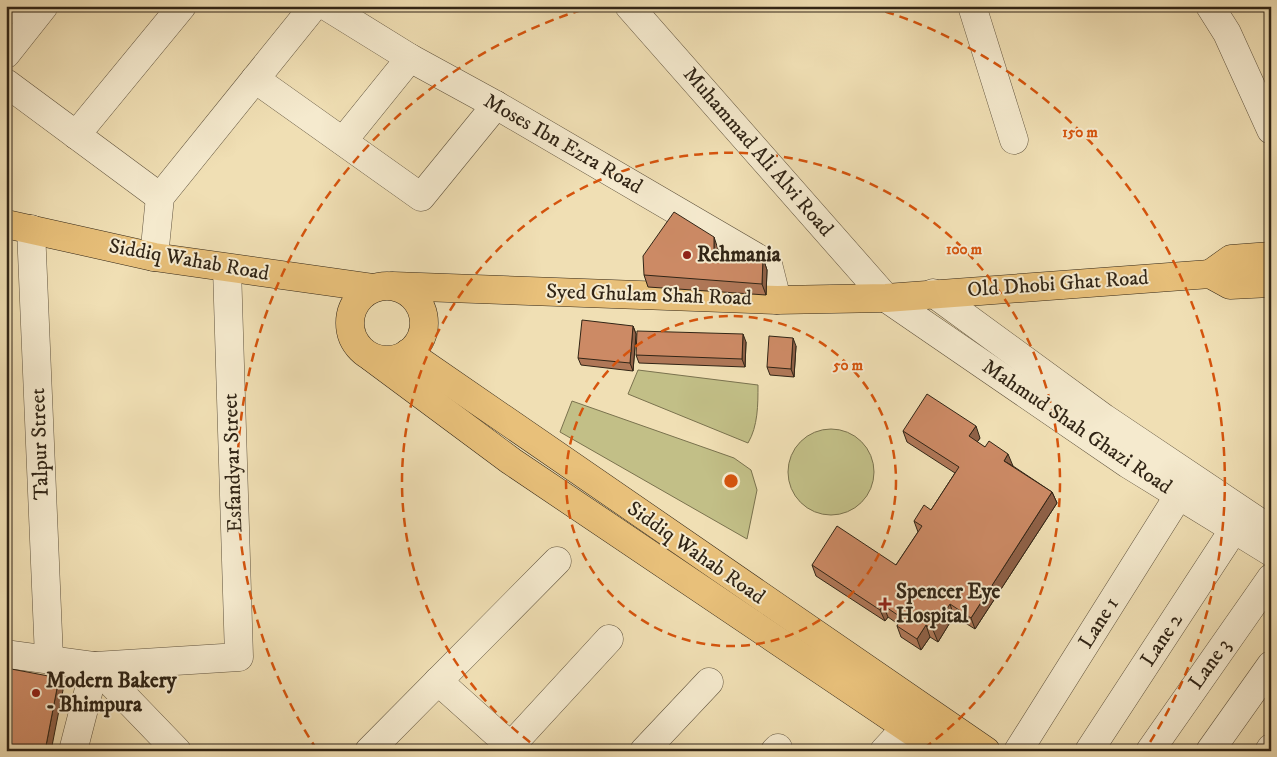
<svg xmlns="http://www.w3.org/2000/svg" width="1277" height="757" font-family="'IM FELL DW Pica',serif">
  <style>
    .green { fill: #c2bf87; stroke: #7a724e }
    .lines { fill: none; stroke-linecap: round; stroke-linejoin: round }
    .minor-casing { stroke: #61543e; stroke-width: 29 }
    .major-casing { stroke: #312516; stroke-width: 29 }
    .minor { stroke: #f5eace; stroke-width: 28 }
    .major { stroke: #e8c07a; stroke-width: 28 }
    .wall { fill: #af7757; stroke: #312516 }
    .shaded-wall { fill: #8f6147; stroke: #312516 }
    .building { fill: #cc8a65; stroke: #312516 }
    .ring { fill: none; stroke: #d6540d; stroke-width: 2.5; stroke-dasharray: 9 6 }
    .poi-dot { fill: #8f2418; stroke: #f5eace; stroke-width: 2 }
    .labels { text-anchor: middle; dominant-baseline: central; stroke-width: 4; stroke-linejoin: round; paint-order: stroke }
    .street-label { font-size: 21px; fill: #312516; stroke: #f5eace }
    .poi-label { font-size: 21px; font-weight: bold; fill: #312516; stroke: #f5eace; text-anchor: start }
    .centre { fill: #d6540d; stroke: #f5eace; stroke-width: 2.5 }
    .ring-label { font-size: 15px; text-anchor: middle; font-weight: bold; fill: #d6540d; stroke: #f5eace; stroke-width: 4; stroke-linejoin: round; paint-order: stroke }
  </style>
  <rect width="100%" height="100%" fill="#f0dfb4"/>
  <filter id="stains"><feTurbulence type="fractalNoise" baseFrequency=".004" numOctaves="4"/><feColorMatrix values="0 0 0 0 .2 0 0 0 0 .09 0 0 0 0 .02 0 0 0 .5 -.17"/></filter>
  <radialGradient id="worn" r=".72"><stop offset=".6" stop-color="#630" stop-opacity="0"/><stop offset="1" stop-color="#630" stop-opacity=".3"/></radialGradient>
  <g class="green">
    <path d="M638 370 758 385C758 405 758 426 748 443L628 394Z"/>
    <path d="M572 401 734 458 751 470 757 490 747 539 560 432Z"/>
    <circle cx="831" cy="472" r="43"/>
  </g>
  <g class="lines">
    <g class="minor-casing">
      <g id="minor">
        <path d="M326 6 410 58 496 105 768 264 777 300"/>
        <path d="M629 6 886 298 1128 464 1271 552"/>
        <path d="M972 6 1014 140"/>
        <path d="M1210 6 1227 33 1271 130"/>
        <path d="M6 11 10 6"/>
        <path d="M6 54 44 6"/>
        <path d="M255 79 421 197 496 105"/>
        <path d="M6 83 160 197"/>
        <path d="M76 135 182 6"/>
        <path d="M343 141 410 58"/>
        <path d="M31 229 49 658"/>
        <path d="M154 257 160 197 314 6"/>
        <path d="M933 293 1104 418 1271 530"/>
        <path d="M6 654 95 666 239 657 227 268"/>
        <path d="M95 666 177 751"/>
        <path d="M438 681 516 751"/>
        <path d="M73 751 95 666"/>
        <path d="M369 751 557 561"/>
        <path d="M506 751 609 639"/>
        <path d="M644 751 709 682"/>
        <path d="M775 751 778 748"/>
        <path d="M884 751 922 710"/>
        <path d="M1018 751 1179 495"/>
        <path d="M1089 751 1234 529"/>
        <path d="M1150 751 1271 578"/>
        <path d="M1210 751 1271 665"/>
        <path d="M1269 751 1271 748"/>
      </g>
    </g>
    <g class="major-casing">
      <g id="major">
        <path d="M6 224 154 257 374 288"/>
        <path d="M1210 274 1231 259 1271 256"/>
        <path d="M393 286 777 300 886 298 1210 274 1230 285 1271 283"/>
        <circle cx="387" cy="323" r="37"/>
        <path d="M408 353 986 751"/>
        <path d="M371 357 511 461 941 751"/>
      </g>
    </g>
    <use href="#minor" class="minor"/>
    <use href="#major" class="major"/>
  </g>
  <g class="wall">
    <path d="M718 249V250L763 258 767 270 766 295 648 287 644 275Z"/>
    <path d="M633 326 636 334 633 371 581 365 578 358Z"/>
    <path d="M746 342 745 367 639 363 636 355Z"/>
    <path d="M796 346 794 377 770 375 767 367Z"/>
    <path d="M903 431 980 438 977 442 1052 492 1057 503 975 629 954 616 938 642 930 637 921 650 901 637 897 626 898 624 888 617 885 621 816 576 812 565H896L918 532 914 521 931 510 955 473 907 442Z"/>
  </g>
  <g class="shaded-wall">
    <path d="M714 237 718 249 719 261 714 249Z"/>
    <path d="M763 258 767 270 766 295 762 284Z"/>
    <path d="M633 326 636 334 633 371 630 363Z"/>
    <path d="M743 334 746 342 745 367 742 359Z"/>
    <path d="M793 338 796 346 794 377 791 369Z"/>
    <path d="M976 426 980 438 973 448 969 436Z"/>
    <path d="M1008 454 1013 466 1004 461Z"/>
    <path d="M1052 492 1057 503 975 629 971 618Z"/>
    <path d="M950 604 954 616 938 642 933 630Z"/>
    <path d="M883 605 888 617 885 621 880 610Z"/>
    <path d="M926 625 930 637 921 650 917 639Z"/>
    <path d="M59 678 63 690 51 751H45Z"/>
  </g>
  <g class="building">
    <path d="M674 212 714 237V249L763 258 762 284 644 275 643 256Z"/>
    <path d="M582 320 633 326 630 363 578 358Z"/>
    <path d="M637 331 743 334 742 359 636 355Z"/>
    <path d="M769 336 793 338 791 369 767 367Z"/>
    <path d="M927 394 976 426 969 436 985 447 989 441 1008 454 1004 461 1052 492 971 618 950 604 933 630 926 625 917 639 897 626 902 618 883 605 880 610 812 565 837 526 896 565 922 526 914 521 924 505 931 510 959 467 903 431Z"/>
    <path d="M6 668 59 678 45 751H6Z"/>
  </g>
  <g class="ring">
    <circle cx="731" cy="481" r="165"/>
    <path d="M542 751A329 329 0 1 1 920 751"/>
    <path d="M317 750A494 494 0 0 1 591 7M871 7A494 494 0 0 1 1145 750"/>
  </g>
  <g class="poi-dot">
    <circle cx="687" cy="255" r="5"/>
    <path d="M882.5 596.5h5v5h5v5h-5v5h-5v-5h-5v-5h5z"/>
    <circle cx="36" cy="693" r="5"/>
  </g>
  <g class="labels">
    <g class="street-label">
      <text transform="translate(563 144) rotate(30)">Moses Ibn Ezra Road</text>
      <text transform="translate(758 152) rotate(49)">Muhammad Ali Alvi Road</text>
      <text transform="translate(189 260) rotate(10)">Siddiq Wahab Road</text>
      <text transform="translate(1058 284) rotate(-4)">Old Dhobi Ghat Road</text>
      <text transform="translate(649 295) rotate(2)">Syed Ghulam Shah Road</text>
      <text transform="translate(1077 427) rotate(34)">Mahmud Shah Ghazi Road</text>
      <text transform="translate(40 444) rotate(-92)">Talpur Street</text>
      <text transform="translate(233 463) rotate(-92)">Esfandyar Street</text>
      <text transform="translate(696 553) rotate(35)">Siddiq Wahab Road</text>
      <text transform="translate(1099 623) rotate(-58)">Lane 1</text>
      <text transform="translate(1162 640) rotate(-57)">Lane 2</text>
      <text transform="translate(1210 664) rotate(-55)">Lane 3</text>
    </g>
    <g class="poi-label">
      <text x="697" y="255">Rehmania</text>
      <text x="896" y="592">Spencer Eye<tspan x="896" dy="24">Hospital</tspan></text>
      <text x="46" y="681">Modern Bakery<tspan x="46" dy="24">- Bhimpura</tspan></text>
    </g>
  </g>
  <circle cx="731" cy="481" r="8" class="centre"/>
  <g class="ring-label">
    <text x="1080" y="137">150 m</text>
    <text x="964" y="254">100 m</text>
    <text x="848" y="370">50 m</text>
  </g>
  <rect width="1277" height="757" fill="none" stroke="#f0dfb4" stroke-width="25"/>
  <rect x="8" y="8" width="1262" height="742" fill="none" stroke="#312516" stroke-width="2.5"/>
  <rect x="12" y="12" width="1252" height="732" fill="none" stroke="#312516"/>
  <rect width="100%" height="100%" filter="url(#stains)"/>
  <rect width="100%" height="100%" fill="url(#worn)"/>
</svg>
